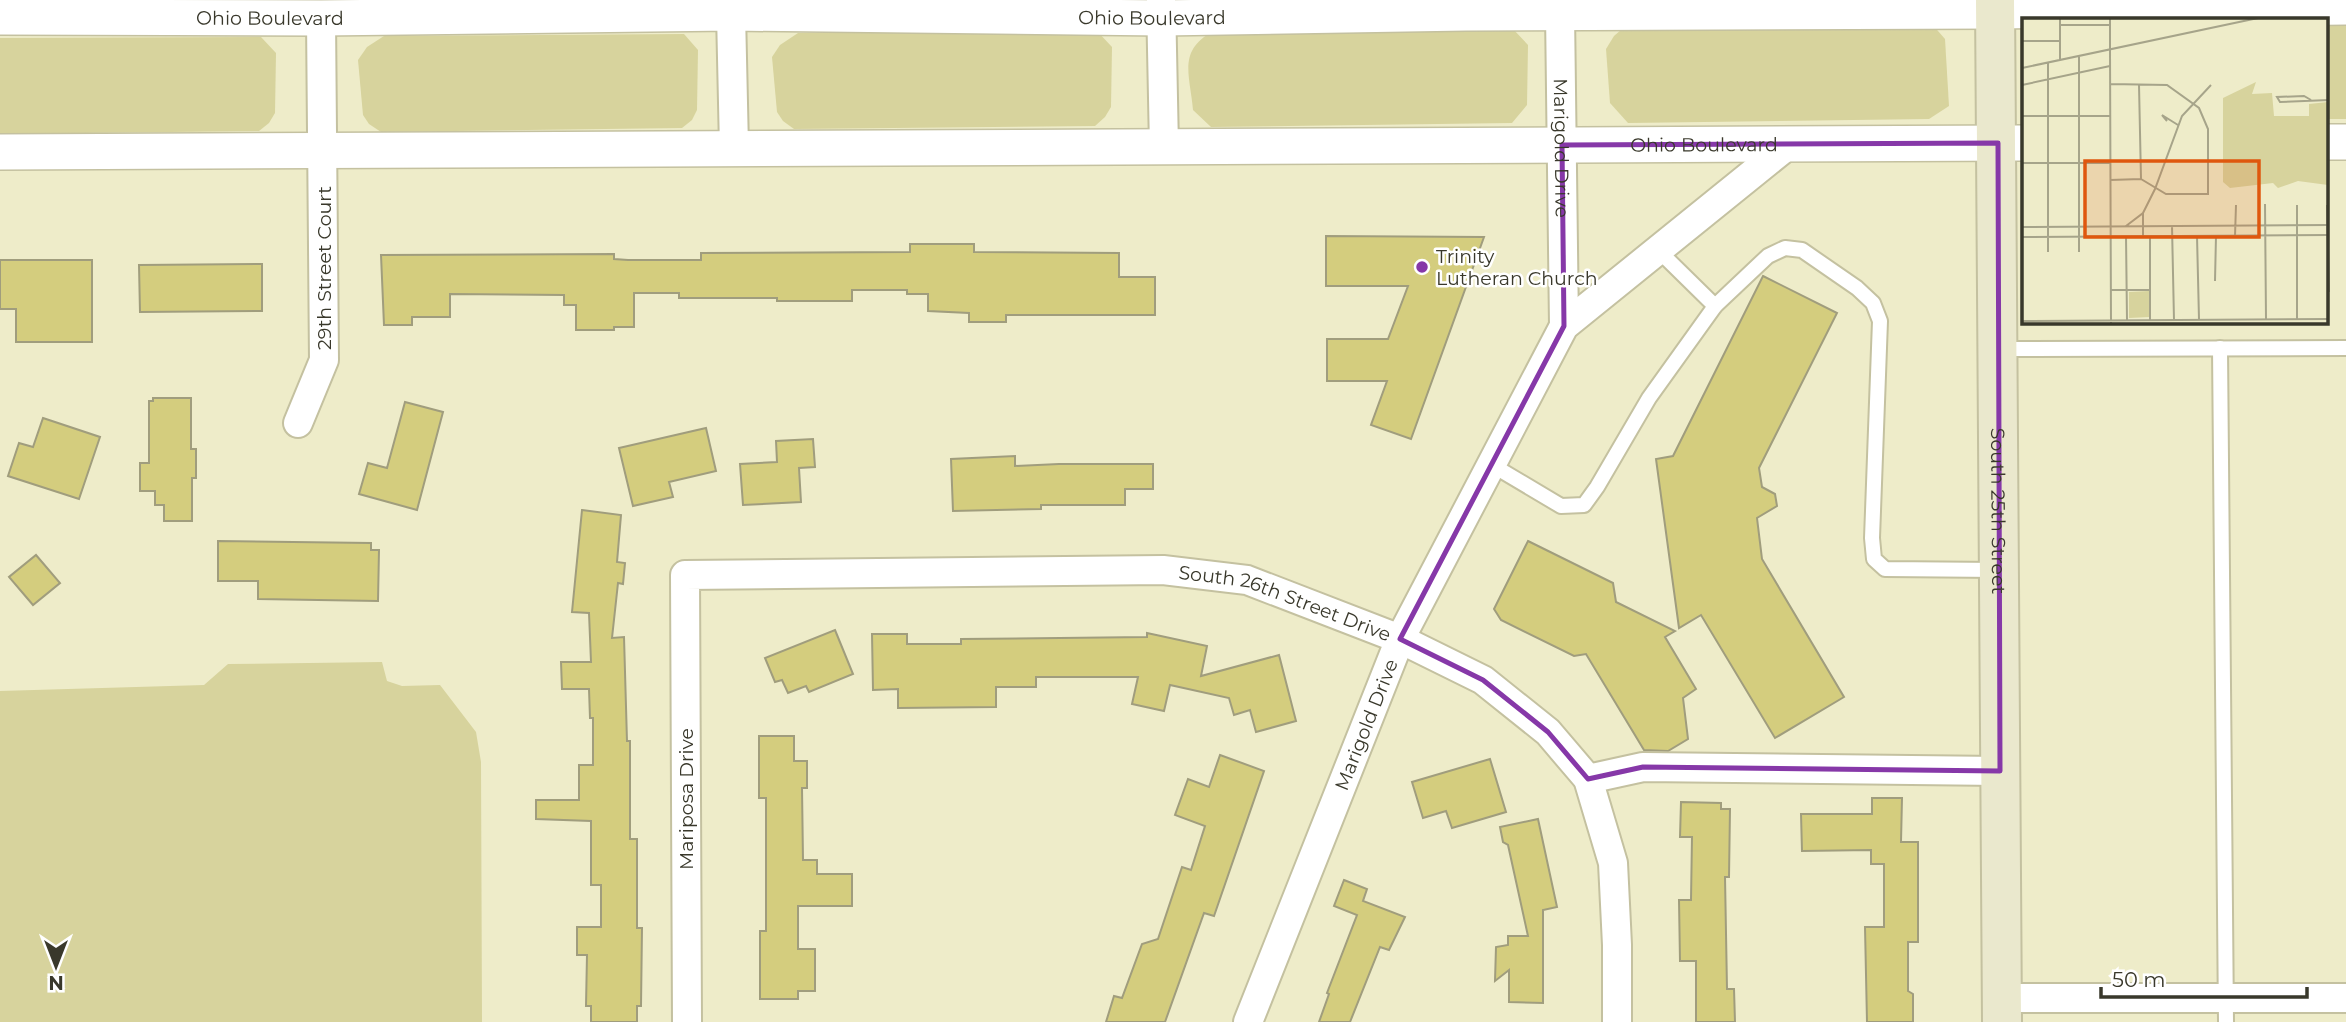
<svg xmlns="http://www.w3.org/2000/svg" width="2346" height="1022" font-family="Montserrat,sans-serif">
  <style>
    .green { fill: #d7d39d }
    .building { fill: #d4cd7e; stroke: #a09d7d; stroke-width: 2 }
    .lines { fill: none; stroke-linecap: round; stroke-linejoin: round }
    .service-casing { stroke: #c4c1a0; stroke-width: 18 }
    .minor-casing { stroke: #c4c1a0; stroke-width: 32 }
    .tertiary-casing { stroke: #c4c1a0; stroke-width: 38 }
    .secondary-casing { stroke: #c4c1a0; stroke-width: 42 }
    .service { stroke: #fff; stroke-width: 14 }
    .minor { stroke: #fff; stroke-width: 28 }
    .tertiary { stroke: #fff; stroke-width: 35 }
    .secondary { stroke: #eae8cd; stroke-width: 38 }
    .marked { fill: none; stroke: #8638a8; stroke-width: 5; stroke-linejoin: round }
    .poi-dot { fill: #8638a8; stroke: #fff; stroke-width: 2.5 }
    .labels { text-anchor: middle; dominant-baseline: central; stroke-width: 5; stroke-linejoin: round; paint-order: stroke }
    .street-label { font-size: 19px; fill: #39382b; stroke: #fff }
    .poi-label { font-size: 19px; fill: #39382b; stroke: #fff; text-anchor: start }
    .inset-road { fill: none; stroke: #a6a48a; stroke-width: 2 }
    .view { fill: #df570e; fill-opacity: 0.15; stroke: #df570e; stroke-width: 3.5 }
    .inset-edge { fill: none; stroke: #39382b; stroke-width: 3.5 }
  </style>
  <rect width="100%" height="100%" fill="#eeecc9"/>
  <g class="green">
    <path d="M1931 23 1945 39 1949 106 1929 119 1628 123 1610 103 1606 49 1614 36 1622 29Z"/>
    <rect x="2327" y="23" width="19" height="96"/>
    <path d="M1513 29 1528 45 1527 105 1512 123 1211 127 1193 110C1190 75 1177 50 1214 31Z"/>
    <path d="M1097 31 1112 47 1111 107 1105 117 1095 126 794 129 783 121 777 112 772 57 780 45 798 33Z"/>
    <path d="M684 34 698 50 697 110 692 120 682 128 381 132 369 124 363 115 358 60 367 47 384 36Z"/>
    <path d="M261 37 276 53 275 113 269 123 259 131 0 134V38Z"/>
    <path d="M382 662 387 681 402 686 440 685 476 732 481 762 482 1022H0V691L204 685 228 664Z"/>
  </g>
  <g class="building">
    <path d="M1326 236 1484 237 1411 439 1371 425 1387 381H1327V339H1388L1408 286H1326Z"/>
    <path d="M910 244H974V252L1119 253V277H1155V315H1006V322H969V313L928 311V294H907V290H852V301H777V298H679V293H634V327H614V330H576V305H564V295L450 294V317H412V325H384L381 255 614 254V259L628 260H701V253L910 252Z"/>
    <path d="M0 260H92V342H16V309H0Z"/>
    <path d="M262 264V311L140 312 139 265Z"/>
    <path d="M1763 276 1837 313 1759 468 1762 487 1775 494 1777 506 1757 518 1762 559 1844 697 1775 738 1701 615 1679 628 1656 459 1673 456Z"/>
    <path d="M153 398H191V449H196V478H192V521H164V505H155V491H140V463H149V401H153Z"/>
    <path d="M405 402 443 412 417 510 359 494 368 463 387 468Z"/>
    <path d="M43 418 100 437 79 499 8 476 19 443 33 447Z"/>
    <path d="M706 428 716 471 669 482 673 497 633 506 619 448Z"/>
    <path d="M813 439 815 467 799 468 801 502 743 505 740 464 777 462 776 441Z"/>
    <path d="M1015 456V466L1059 464H1153V489H1125V505H1041V509L953 511 951 459Z"/>
    <path d="M582 510 621 515 617 562 625 563 623 584 618 583 612 638 624 637 627 741H630V839H637V928H642L641 1006H637V1022H591V1006H586L587 955H577V927H601V885H591V821L536 819V800H579V765H593V718H590L589 689H562L561 662H591L589 613 572 612Z"/>
    <path d="M218 541 371 543V550H379L378 601 258 599V581H218Z"/>
    <path d="M1528 541 1613 583 1616 602 1675 631 1665 637 1696 689 1683 698 1688 739 1668 751 1644 750 1586 654 1574 656 1501 620 1494 609Z"/>
    <path d="M36 555 60 583 33 605 9 577Z"/>
    <path d="M835 630 853 674 809 692 806 686 788 693 782 680 775 682 765 658Z"/>
    <path d="M1147 633 1207 646 1201 676 1279 655 1296 721 1256 732 1250 710 1234 715 1229 698 1170 685 1164 711 1132 704 1138 677H1036V687H996V707L898 708V689L873 690 872 634H907V644H961V639L1147 637Z"/>
    <path d="M759 736H794V761H807V788H802L803 860H817V874H852V906H798V949H815V991H798V999H760V931H766V798H759Z"/>
    <path d="M1220 755 1264 771 1214 916 1204 913 1165 1022H1106L1114 996 1122 998 1142 944 1158 939 1182 867 1191 870 1205 826 1175 815 1188 779 1209 787Z"/>
    <path d="M1490 759 1506 812 1452 828 1446 811 1423 818 1412 782Z"/>
    <path d="M1872 798H1902L1901 842H1918V942H1908V991L1913 994V1022H1867L1865 927H1884V864H1871V850L1802 851 1801 814H1872Z"/>
    <path d="M1681 802 1721 803V809H1730L1729 877H1725L1727 989H1734L1735 1022H1696V961H1680L1679 900H1691L1692 837H1680Z"/>
    <path d="M1538 819 1557 907 1543 910V1003L1509 1002V970L1495 981 1496 947 1508 945V936H1528L1508 845 1503 842 1500 827Z"/>
    <path d="M1344 880 1367 889 1363 901 1405 917 1389 950 1380 947 1350 1022H1319L1329 994 1327 993 1357 915 1334 906Z"/>
  </g>
  <g class="lines">
    <g class="service-casing">
      <g id="service">
        <path d="M1658 250 1715 306"/>
        <path d="M2220 348 2226 1022"/>
        <path d="M1999 349 2346 348"/>
        <path d="M1492 465 1561 506 1584 505 1597 487 1649 398 1715 306 1768 256 1785 248 1802 250 1857 288 1873 303 1880 321 1872 538 1874 559 1885 569 1999 570"/>
      </g>
    </g>
    <g class="minor-casing">
      <g id="minor">
        <path d="M1161 0 1164 147"/>
        <path id="s1" d="M1560 12 1564 326"/>
        <path d="M731 13 734 148"/>
        <path d="M298 423 324 360 321 18"/>
        <path d="M1588 779 1643 767 2000 771"/>
        <path d="M2002 998H2346"/>
        <path id="s2" d="M687 1022 685 575 1163 570 1247 580 1400 639 1483 680 1548 732 1588 779 1613 863 1617 945V1022"/>
        <path id="s3" d="M1248 1022 1400 639 1564 326 1788 145"/>
      </g>
    </g>
    <g class="tertiary-casing">
      <g id="tertiary">
        <path id="s4" d="M0 17 321 18 731 13 1162 18 1466 13 1995 11 2346 7"/>
        <path d="M2327 142H2346"/>
        <path id="s5" d="M0 152 2024 143"/>
      </g>
    </g>
    <g class="secondary-casing">
      <g id="secondary">
        <path id="s6" d="M1995 0 2002 1022"/>
      </g>
    </g>
    <use href="#service" class="service"/>
    <use href="#minor" class="minor"/>
    <use href="#tertiary" class="tertiary"/>
    <use href="#secondary" class="secondary"/>
  </g>
  <path class="marked" d="M1998 143 2000 771 1643 767 1588 779 1548 732 1483 680 1400 639 1564 326 1562 145Z"/>
  <circle class="poi-dot" cx="1422" cy="267" r="7"/>
  <g class="labels">
    <g class="street-label">
      <text stroke="none"><textPath href="#s4" startOffset="270">Ohio Boulevard</textPath></text>
      <text stroke="none"><textPath href="#s4" startOffset="1152">Ohio Boulevard</textPath></text>
      <text stroke="none"><textPath href="#s5" startOffset="1704">Ohio Boulevard</textPath></text>
      <text stroke="none"><textPath href="#s1" startOffset="136">Marigold Drive</textPath></text>
      <text transform="translate(324 268) rotate(-90)">29th Street Court</text>
      <text stroke="none"><textPath href="#s6" startOffset="511">South 25th Street</textPath></text>
      <text stroke="none"><textPath href="#s2" startOffset="1052">South 26th Street Drive</textPath></text>
      <text stroke="none"><textPath href="#s3" startOffset="320">Marigold Drive</textPath></text>
      <text transform="translate(686 799) rotate(-90)">Mariposa Drive</text>
    </g>
    <g class="poi-label">
      <text x="1436" y="256">Trinity<tspan x="1436" dy="22">Lutheran Church</tspan></text>
    </g>
  </g>
  <g transform="translate(2022 18)">
    <rect width="306" height="306" fill="#eeecc9"/>
    <path d="M234 64 230 76 250 75 252 98H287V86L306 84V167L276 163 256 170 251 165 208 170 201 164V80ZM127 273V299L107 300V274Z" fill="#d7d39d"/>
    <path class="inset-road" d="M38 0V42M38 7H88M0 23H38M88 31V0M88 31 89 306M57 38V234M26 45V234M0 50 236 0M88 66 145 67 177 90 186 111V176H144L119 161 117 67M0 67 88 48M289 82 282 78 255 79 258 84 307 82M0 98H88M145 103 140 97 156 107M0 145H88M88 162 119 161M243 186 244 301M275 187V301M305 187 307 274M121 195V218M104 208 121 195 133 171 160 98 189 67M150 208 152 302M0 209 307 207M104 218 105 302M128 218V302M175 218 177 301M213 218 214 187M0 219 307 217M193 263 194 218M89 272H128M0 303 307 301"/>
    <path class="view" d="M63 143H237V219H63Z"/>
    <rect width="306" height="306" class="inset-edge"/>
  </g>
  <g transform="translate(56 966) rotate(180)" stroke="#ffffff" stroke-width="5" paint-order="stroke">
  <path d="M0-5L12 26L0 18L-12 26Z" fill="#39382b"/>
  <text y="-10" font-size="19" font-weight="bold" text-anchor="middle" fill="#39382b">N</text>
  </g>
  <path d="M2101 987v10h206v-10" fill="none" stroke="#39382b" stroke-width="3.5"/>
  <text x="2112" y="987" font-size="21" fill="#39382b" stroke="#ffffff" stroke-width="5" paint-order="stroke">50 m</text>
</svg>
